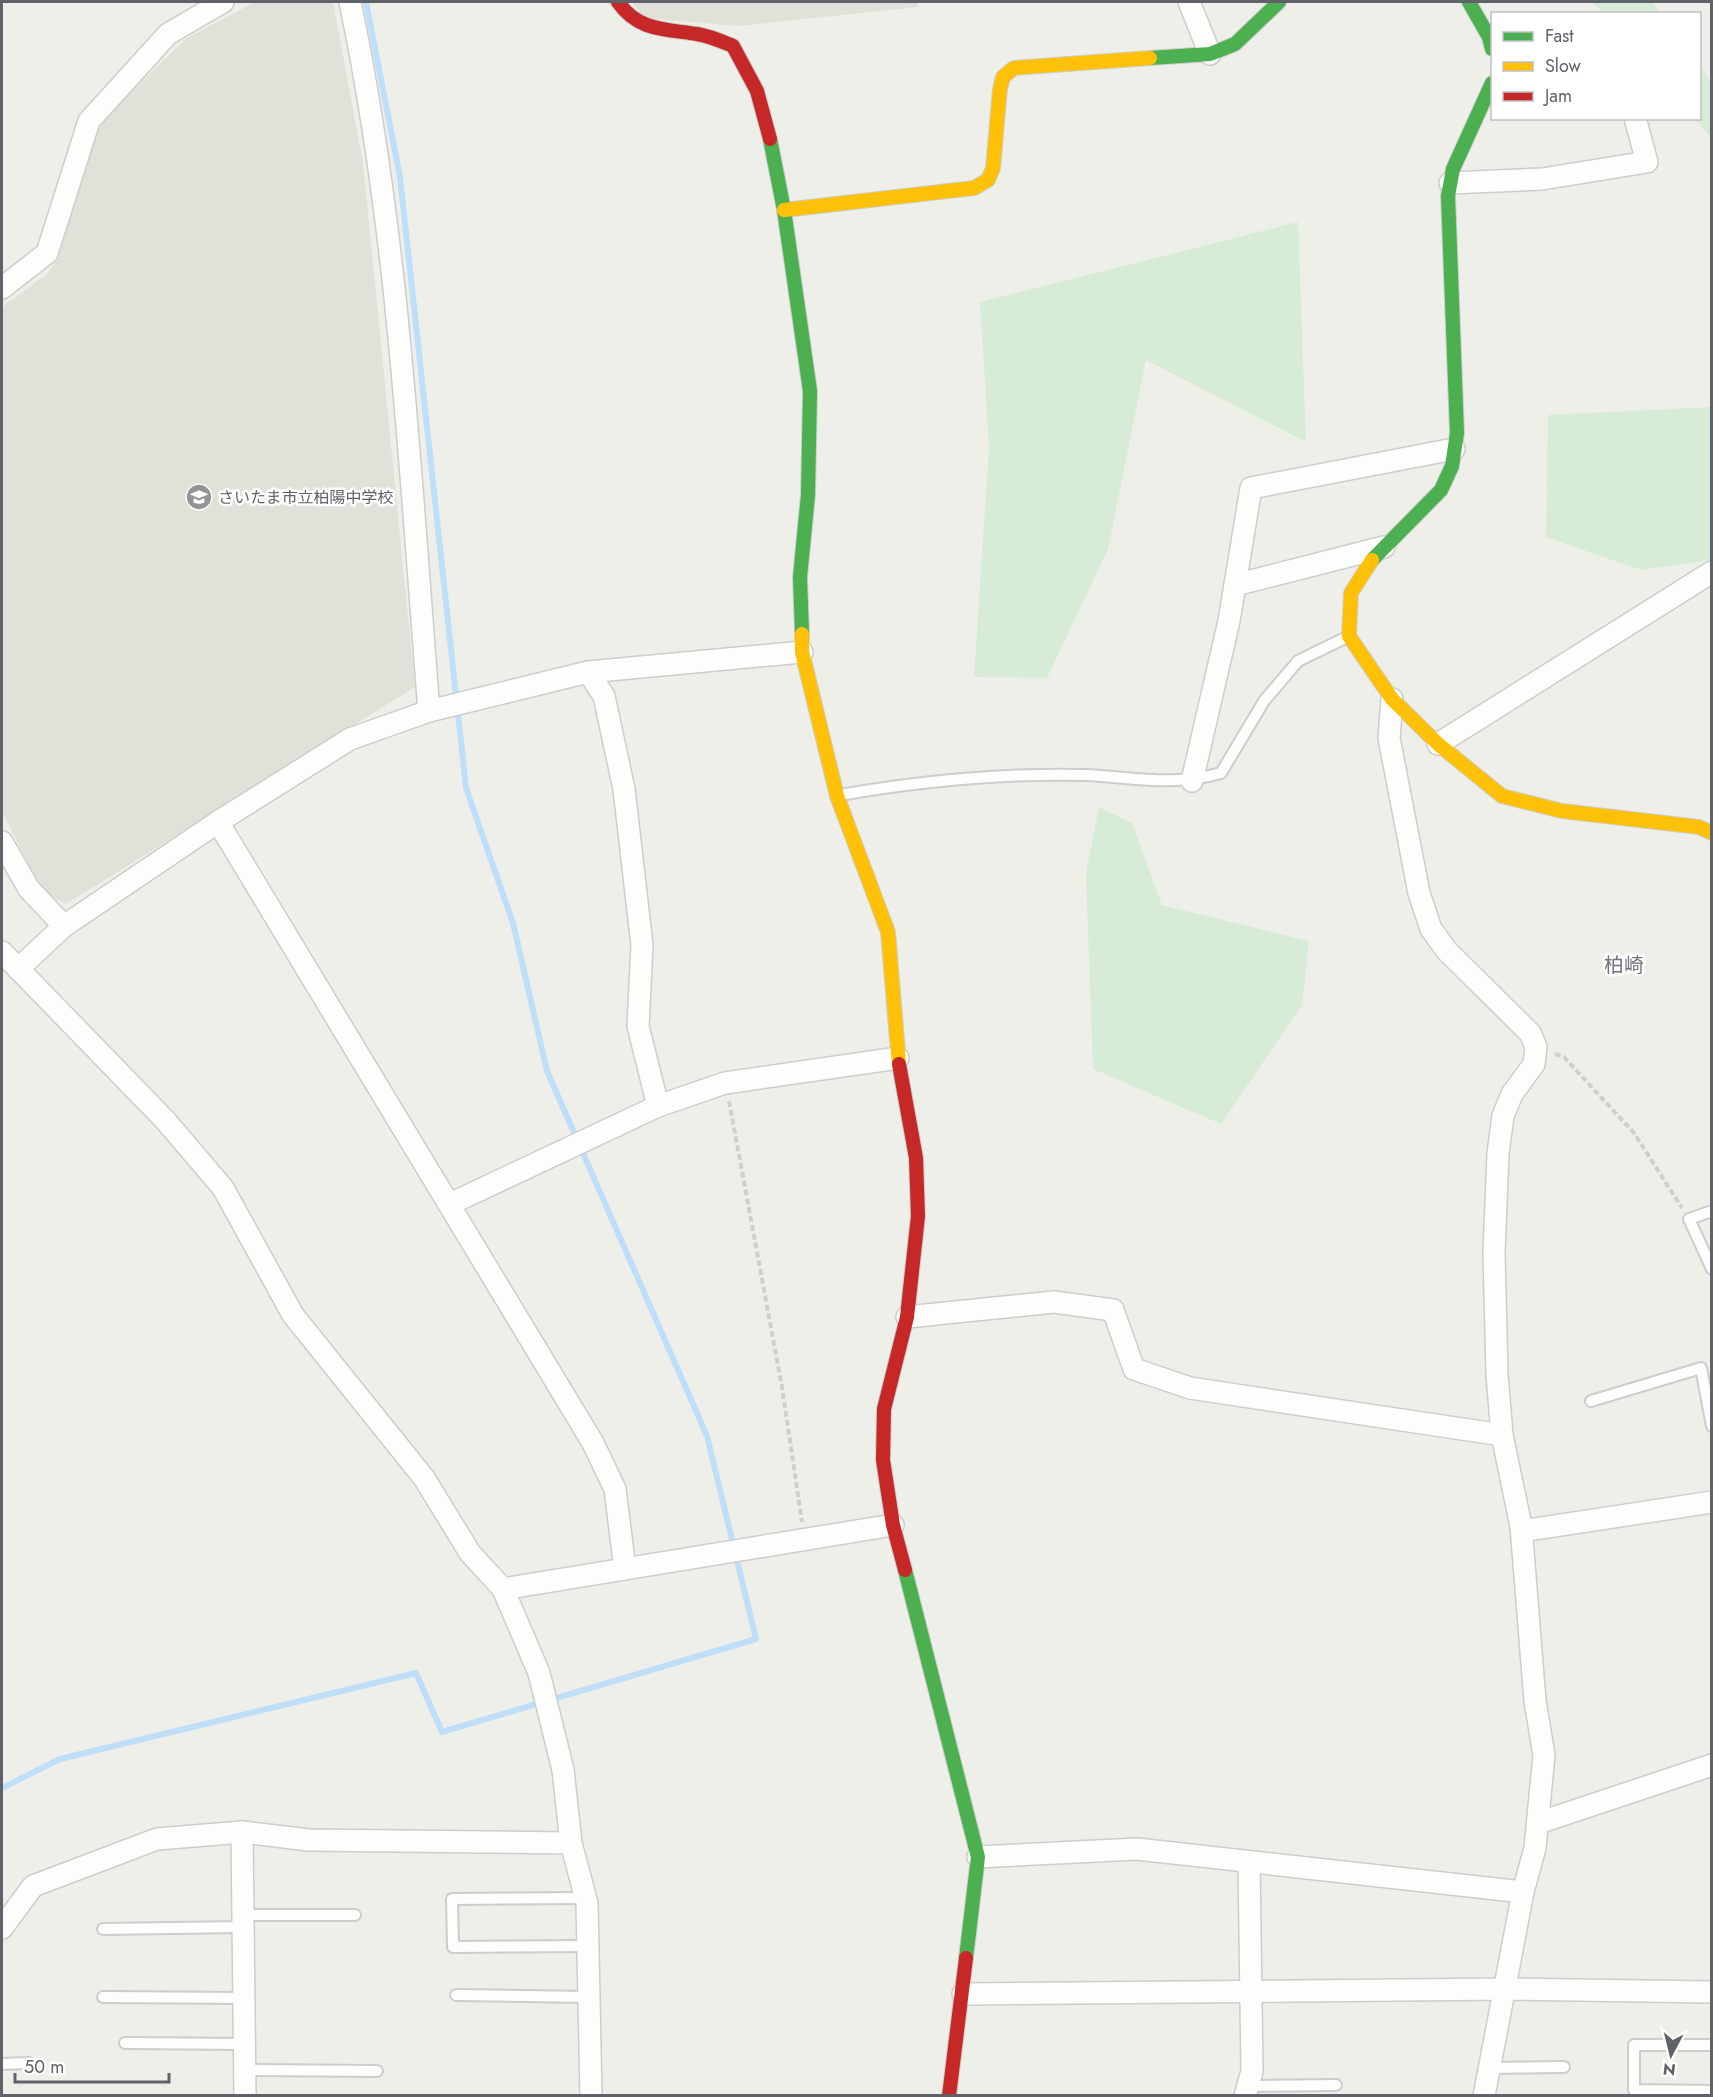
<svg xmlns="http://www.w3.org/2000/svg" width="1713" height="2097" font-family="Jost,'Noto Sans JP',sans-serif">
  <style>
    .education { fill: #e1e0d9 }
    .green { fill: #d7ecd6 }
    .lines { fill: none; stroke-linecap: round; stroke-linejoin: round }
    .stream { stroke: #bfdef9; stroke-width: 6 }
    .lane-casing { stroke: #cccdcc; stroke-width: 14 }
    .street-casing { stroke: #cccdcc; stroke-width: 24 }
    .fast-casing { stroke: #cdcdcd; stroke-width: 16 }
    .slow-casing { stroke: #cdcdcd; stroke-width: 16 }
    .jam-casing { stroke: #cdcdcd; stroke-width: 16 }
    .path { stroke: #ccd1ce; stroke-width: 4; stroke-dasharray: 6 3; stroke-linecap: butt }
    .lane { stroke: #fdfdfc; stroke-width: 10 }
    .street { stroke: #fdfdfc; stroke-width: 21 }
    .fast { stroke: #4caf50; stroke-width: 14 }
    .slow { stroke: #ffc107; stroke-width: 14 }
    .jam { stroke: #c62828; stroke-width: 14 }
    .labels { text-anchor: middle; dominant-baseline: central; stroke-width: 5; stroke-linejoin: round; paint-order: stroke }
    .poi-label { font-size: 16px; fill: #5f6268; stroke: #fff; text-anchor: start }
    .quarter-label { font-size: 20px; fill: #70747a; stroke: #fff }
  </style>
  <rect width="100%" height="100%" fill="#efefea"/>
  <g class="education">
    <path d="M255 2H333L363 163 415 687 66 904 49 896 36 880 2 811V307L47 274 58 259 94 136 115 107 187 38Z"/>
    <path d="M631 2H918V7L738 26 645 18Z"/>
  </g>
  <g class="green">
    <path d="M1592 2H1652L1661 13H1603Z"/>
    <path d="M1700 66 1711 82V137L1695 119 1700 118Z"/>
    <path d="M1298 222 1306 442 1146 360 1108 549 1047 678 974 677 989 446 980 302Z"/>
    <path d="M1711 407V560L1641 570 1546 537 1548 415Z"/>
    <path d="M1099 807 1132 823 1162 905 1309 941 1302 1005 1221 1124 1093 1069 1086 873Z"/>
  </g>
  <g class="lines">
    <path class="stream" d="M2 1788 60 1759 416 1673 442 1732 756 1639 707 1436 547 1071 513 923 466 788 400 177 366 2"/>
    <g class="lane-casing">
      <g id="lane">
        <path d="M840 795C921 781 1003 773 1085 775 1134 777 1172 787 1221 773L1264 701 1298 661 1347 637"/>
        <path d="M1712 1211 1689 1219 1712 1269"/>
        <path d="M1591 1401 1701 1368 1712 1426"/>
        <path d="M585 1898 452 1899 453 1947 588 1946"/>
        <path d="M243 1915H355"/>
        <path d="M103 1929 243 1927"/>
        <path d="M456 1995 589 1997"/>
        <path d="M103 1997 244 1998"/>
        <path d="M125 2043 245 2044"/>
        <path d="M1712 2045H1634V2090L1712 2091"/>
        <path d="M2 2064 29 2063"/>
        <path d="M1490 2068 1564 2067"/>
        <path d="M245 2070 377 2071"/>
        <path d="M1248 2086 1336 2085"/>
      </g>
    </g>
    <g class="street-casing">
      <g id="street">
        <path d="M350 2C399 235 410 474 429 711"/>
        <path d="M1189 2 1210 54"/>
        <path d="M1450 183 1542 179 1647 162 1635 118"/>
        <path d="M2 288 47 253 89 121 168 34 223 2"/>
        <path d="M1235 585 1384 547"/>
        <path d="M588 672 604 696 624 789 642 945 638 1026 658 1106"/>
        <path d="M1392 699 1389 738 1419 893 1431 929 1447 951 1530 1033 1536 1047 1534 1064 1512 1094 1503 1116 1498 1153 1494 1253 1497 1374 1502 1435 1521 1526 1535 1701 1544 1755 1535 1848 1523 1892 1484 2096"/>
        <path d="M1438 744 1712 572"/>
        <path d="M1192 781 1229 621 1251 488 1454 449"/>
        <path d="M218 822 593 1443 615 1489 625 1569"/>
        <path d="M2 842 29 889 64 926"/>
        <path d="M2 952 165 1120 223 1188 293 1315 424 1478 470 1553 503 1589 539 1673 563 1770 571 1843 587 1903 591 2096"/>
        <path d="M18 969 64 926 218 822 350 739 429 711 588 672 802 652"/>
        <path d="M450 1204 658 1106 725 1083 898 1058"/>
        <path d="M907 1317 1054 1302 1113 1310 1134 1369 1190 1388 1502 1435"/>
        <path d="M1522 1531 1712 1502"/>
        <path d="M503 1589 893 1525"/>
        <path d="M1538 1823 1712 1765"/>
        <path d="M242 1832 245 2096"/>
        <path d="M978 1857 1137 1849 1523 1892"/>
        <path d="M2 1928 33 1886 157 1839 242 1832 309 1840 571 1843"/>
        <path d="M963 1994 1507 1989 1712 1992"/>
        <path d="M1245 2096 1252 2071 1249 1862"/>
      </g>
    </g>
    <g class="fast-casing">
      <g id="fast">
        <path d="M1469 2 1489 37 1492 49"/>
        <path d="M1150 58 1210 54 1235 44 1279 2"/>
        <path d="M770 139 784 210 810 391 808 495 800 577 802 634"/>
        <path d="M1372 560 1441 490 1452 466 1457 433 1448 196 1453 169 1492 83"/>
        <path d="M905 1570 978 1857 966 1958"/>
      </g>
    </g>
    <g class="slow-casing">
      <g id="slow">
        <path d="M784 210 974 188 988 180 993 168 1000 89 1003 77 1014 68 1150 58"/>
        <path d="M1372 560 1351 593 1349 636 1392 699 1438 744 1502 796 1562 811 1699 827 1712 833"/>
        <path d="M802 634V652L837 796 888 932 899 1064"/>
      </g>
    </g>
    <g class="jam-casing">
      <g id="jam">
        <path d="M618 2C638 31 665 29 697 34 710 36 721 41 733 46L757 91 770 139"/>
        <path d="M899 1064 916 1158 918 1216 907 1317 884 1409 883 1460 893 1525 905 1570"/>
        <path d="M949 2096 966 1958"/>
      </g>
    </g>
    <g class="path">
      <path d="M1555 1054 1564 1057 1634 1133 1682 1208"/>
      <path d="M729 1101 782 1387 802 1522"/>
    </g>
    <use href="#lane" class="lane"/>
    <use href="#street" class="street"/>
    <use href="#fast" class="fast"/>
    <use href="#slow" class="slow"/>
    <use href="#jam" class="jam"/>
  </g>
  <defs>
    <g id="school-disc" transform="scale(1.35)"><circle r="9.5" fill="#919396" stroke="#fff"/><path d="M0-5L7-2L0 1L-7-2ZM-4 1L0 2.5L4 1V4Q0 6-4 4Z" fill="#fff"/></g>
  </defs>
  <g fill-rule="evenodd">
    <use href="#school-disc" x="199" y="497"/>
  </g>
  <g class="labels">
    <g class="poi-label">
      <text x="218" y="497">さいたま市立柏陽中学校</text>
    </g>
    <g class="quarter-label">
      <text x="1624" y="965">柏崎</text>
    </g>
  </g>
  <rect width="1713" height="2097" fill="none" stroke="#5f6268" stroke-width="6"/>
  <rect x="1491" y="12" width="210" height="108" fill="#ffffff" stroke="#bfc0c3" stroke-width="1.5"/>
  <rect x="1503" y="32" width="30" height="9" fill="#4caf50" stroke="#bfc0c3" stroke-width="1.5"/>
  <text x="1545" y="42" font-size="18" fill="#5f6268">Fast</text>
  <rect x="1503" y="62" width="30" height="9" fill="#ffc107" stroke="#bfc0c3" stroke-width="1.5"/>
  <text x="1545" y="72" font-size="18" fill="#5f6268">Slow</text>
  <rect x="1503" y="92" width="30" height="9" fill="#c62828" stroke="#bfc0c3" stroke-width="1.5"/>
  <text x="1545" y="102" font-size="18" fill="#5f6268">Jam</text>
  <g transform="translate(1671 2055) rotate(187)" stroke="#ffffff" stroke-width="4.5" paint-order="stroke">
  <path d="M0-4.5L10 22L0 15L-10 22Z" fill="#5f6268"/>
  <text y="-9" font-size="16" font-weight="bold" text-anchor="middle" fill="#5f6268">N</text>
  </g>
  <path d="M15 2073v9h154v-9" fill="none" stroke="#5f6268" stroke-width="3"/>
  <text x="24" y="2073" font-size="18" fill="#5f6268" stroke="#ffffff" stroke-width="4.5" paint-order="stroke">50 m</text>
</svg>
